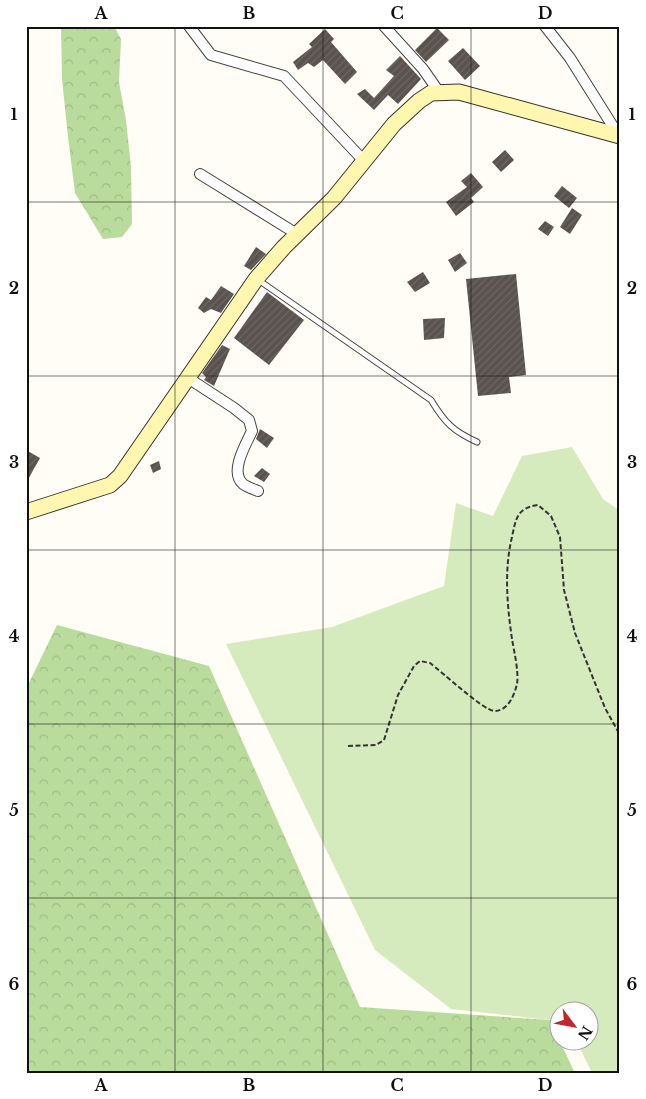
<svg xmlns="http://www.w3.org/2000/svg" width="646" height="1099" font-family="'Libre Baskerville',serif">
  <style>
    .grass { fill: #d5ebbd }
    .forest { fill: url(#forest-crowns) }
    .building { fill: url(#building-hatch) }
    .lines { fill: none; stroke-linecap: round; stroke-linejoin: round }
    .lane-casing { stroke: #444; stroke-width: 7 }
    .street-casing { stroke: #444; stroke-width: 12 }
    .secondary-casing { stroke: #333; stroke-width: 17 }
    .path { stroke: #333; stroke-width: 2; stroke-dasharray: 5 2.5; stroke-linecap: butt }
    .lane { stroke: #fff; stroke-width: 5 }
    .street { stroke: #fff; stroke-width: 10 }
    .secondary { stroke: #fff6b0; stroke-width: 15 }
    .grid { fill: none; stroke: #111; stroke-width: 1; stroke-opacity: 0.55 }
    .neatline { fill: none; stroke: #111; stroke-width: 2 }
    .grid-label { font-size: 16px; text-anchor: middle; font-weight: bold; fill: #111 }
  </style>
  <defs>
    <pattern id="forest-crowns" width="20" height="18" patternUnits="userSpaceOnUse" patternTransform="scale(1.25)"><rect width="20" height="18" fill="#b9dc9c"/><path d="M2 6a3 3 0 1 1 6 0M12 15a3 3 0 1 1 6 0" fill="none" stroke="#9ebc85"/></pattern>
    <pattern id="building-hatch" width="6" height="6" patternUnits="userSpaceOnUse" patternTransform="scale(1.25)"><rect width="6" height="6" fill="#5a524d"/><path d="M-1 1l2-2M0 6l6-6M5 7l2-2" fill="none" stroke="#6d6662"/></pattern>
  </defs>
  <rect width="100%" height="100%" fill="#fffdf5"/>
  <path class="grass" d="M572 447 603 499 620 511V1073H592L577 1042H588V1012H558V1017L550 1020 451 1009 375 950 226 644 332 627 444 586 456 503 493 516 522 456Z"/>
  <g class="forest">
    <path d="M61 26H114L121 39 119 82 126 120 131 167 132 224 122 237 103 239 75 193 68 137 62 79Z"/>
    <path d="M57 625 209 666 360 1007 550 1020 558 1042H560L575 1073H26V689Z"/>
  </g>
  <g class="building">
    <path d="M437 28 449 40 426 62 415 50Z"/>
    <path d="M325 29 334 39 331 42 357 72 345 84 323 60 314 67 308 63 298 70 293 62 312 47 309 44Z"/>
    <path d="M463 48 480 66 465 80 448 61Z"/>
    <path d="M400 56 421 79 398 104 388 95 374 110 357 94 365 89 374 98 394 76 386 70Z"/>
    <path d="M505 150 514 160 501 172 492 162Z"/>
    <path d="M471 173 483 187 471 198 474 202 456 216 446 202 467 187 461 181Z"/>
    <path d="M562 186 577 198 569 208 554 196Z"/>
    <path d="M572 208 582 215 570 234 560 227Z"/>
    <path d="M545 221 554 227 548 236 538 229Z"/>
    <path d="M256 247 266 254 251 270 244 266Z"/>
    <path d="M460 253 467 263 455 272 448 260Z"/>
    <path d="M423 272 430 283 415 292 407 282Z"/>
    <path d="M516 274 526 375 509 377 511 393 478 396 466 279Z"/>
    <path d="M221 286 234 294 221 313 211 309 204 313 198 308 206 297 211 300Z"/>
    <path d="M267 292 304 320 269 365 234 338Z"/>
    <path d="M445 318 444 338 424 340 423 319Z"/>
    <path d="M222 345 230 349 214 386 204 380 206 377 202 373Z"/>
    <path d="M260 429 274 438 267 448 256 439Z"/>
    <path d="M26 450 40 458 26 483Z"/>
    <path d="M159 461 161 469 153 473 150 465Z"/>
    <path d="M262 468 270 474 264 482 254 476Z"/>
  </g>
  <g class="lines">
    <g class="lane-casing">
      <path id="lane" d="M257 279 431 400C445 423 453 431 477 442"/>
    </g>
    <g class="street-casing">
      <g id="street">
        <path d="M189 26 211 55 284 76 364 161"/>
        <path d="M384 26 423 69 439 92"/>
        <path d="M545 26 570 58 619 136"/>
        <path d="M200 174 297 234"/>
        <path d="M188 378 234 408 249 420 252 431C246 444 229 472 243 484 247 487 253 489 258 491"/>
      </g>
    </g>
    <g class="secondary-casing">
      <path id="secondary" d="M26 512 110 485 120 476 256 279 284 247 334 198 394 124 419 101 431 93 459 92 620 136"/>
    </g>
    <path class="path" d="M348 746 376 745 384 740 398 695 414 666 420 661 430 663C442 672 483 710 494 711 508 711 514 696 517 684 519 672 514 651 512 639 507 605 504 570 512 537 516 518 517 508 538 505L551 516 560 537 564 590 575 633 605 708 620 735"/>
    <use href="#lane" class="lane"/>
    <use href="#street" class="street"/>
    <use href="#secondary" class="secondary"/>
  </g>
  <path class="grid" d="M175 26V1073M323 26V1073M471 26V1073M26 202H620M26 376H620M26 550H620M26 724H620M26 898H620"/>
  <rect width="646" height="1099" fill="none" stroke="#ffffff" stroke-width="55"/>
  <g transform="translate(574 1026) rotate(122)"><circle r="24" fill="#ffffff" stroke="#a0a0a0"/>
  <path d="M0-4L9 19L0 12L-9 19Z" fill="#c4262e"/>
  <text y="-8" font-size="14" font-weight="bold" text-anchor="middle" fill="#111111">N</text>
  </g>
  <rect x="28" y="28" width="590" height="1044" class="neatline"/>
  <g class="grid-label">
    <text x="101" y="19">A</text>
    <text x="249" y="19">B</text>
    <text x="397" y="19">C</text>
    <text x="545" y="19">D</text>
    <text x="14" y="120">1</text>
    <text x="632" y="120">1</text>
    <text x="14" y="294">2</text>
    <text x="632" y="294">2</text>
    <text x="14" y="468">3</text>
    <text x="632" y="468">3</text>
    <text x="14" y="642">4</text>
    <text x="632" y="642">4</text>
    <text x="14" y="816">5</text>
    <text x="632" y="816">5</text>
    <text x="14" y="990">6</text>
    <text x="632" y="990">6</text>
    <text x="101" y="1091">A</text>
    <text x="249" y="1091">B</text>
    <text x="397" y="1091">C</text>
    <text x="545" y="1091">D</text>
  </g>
</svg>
